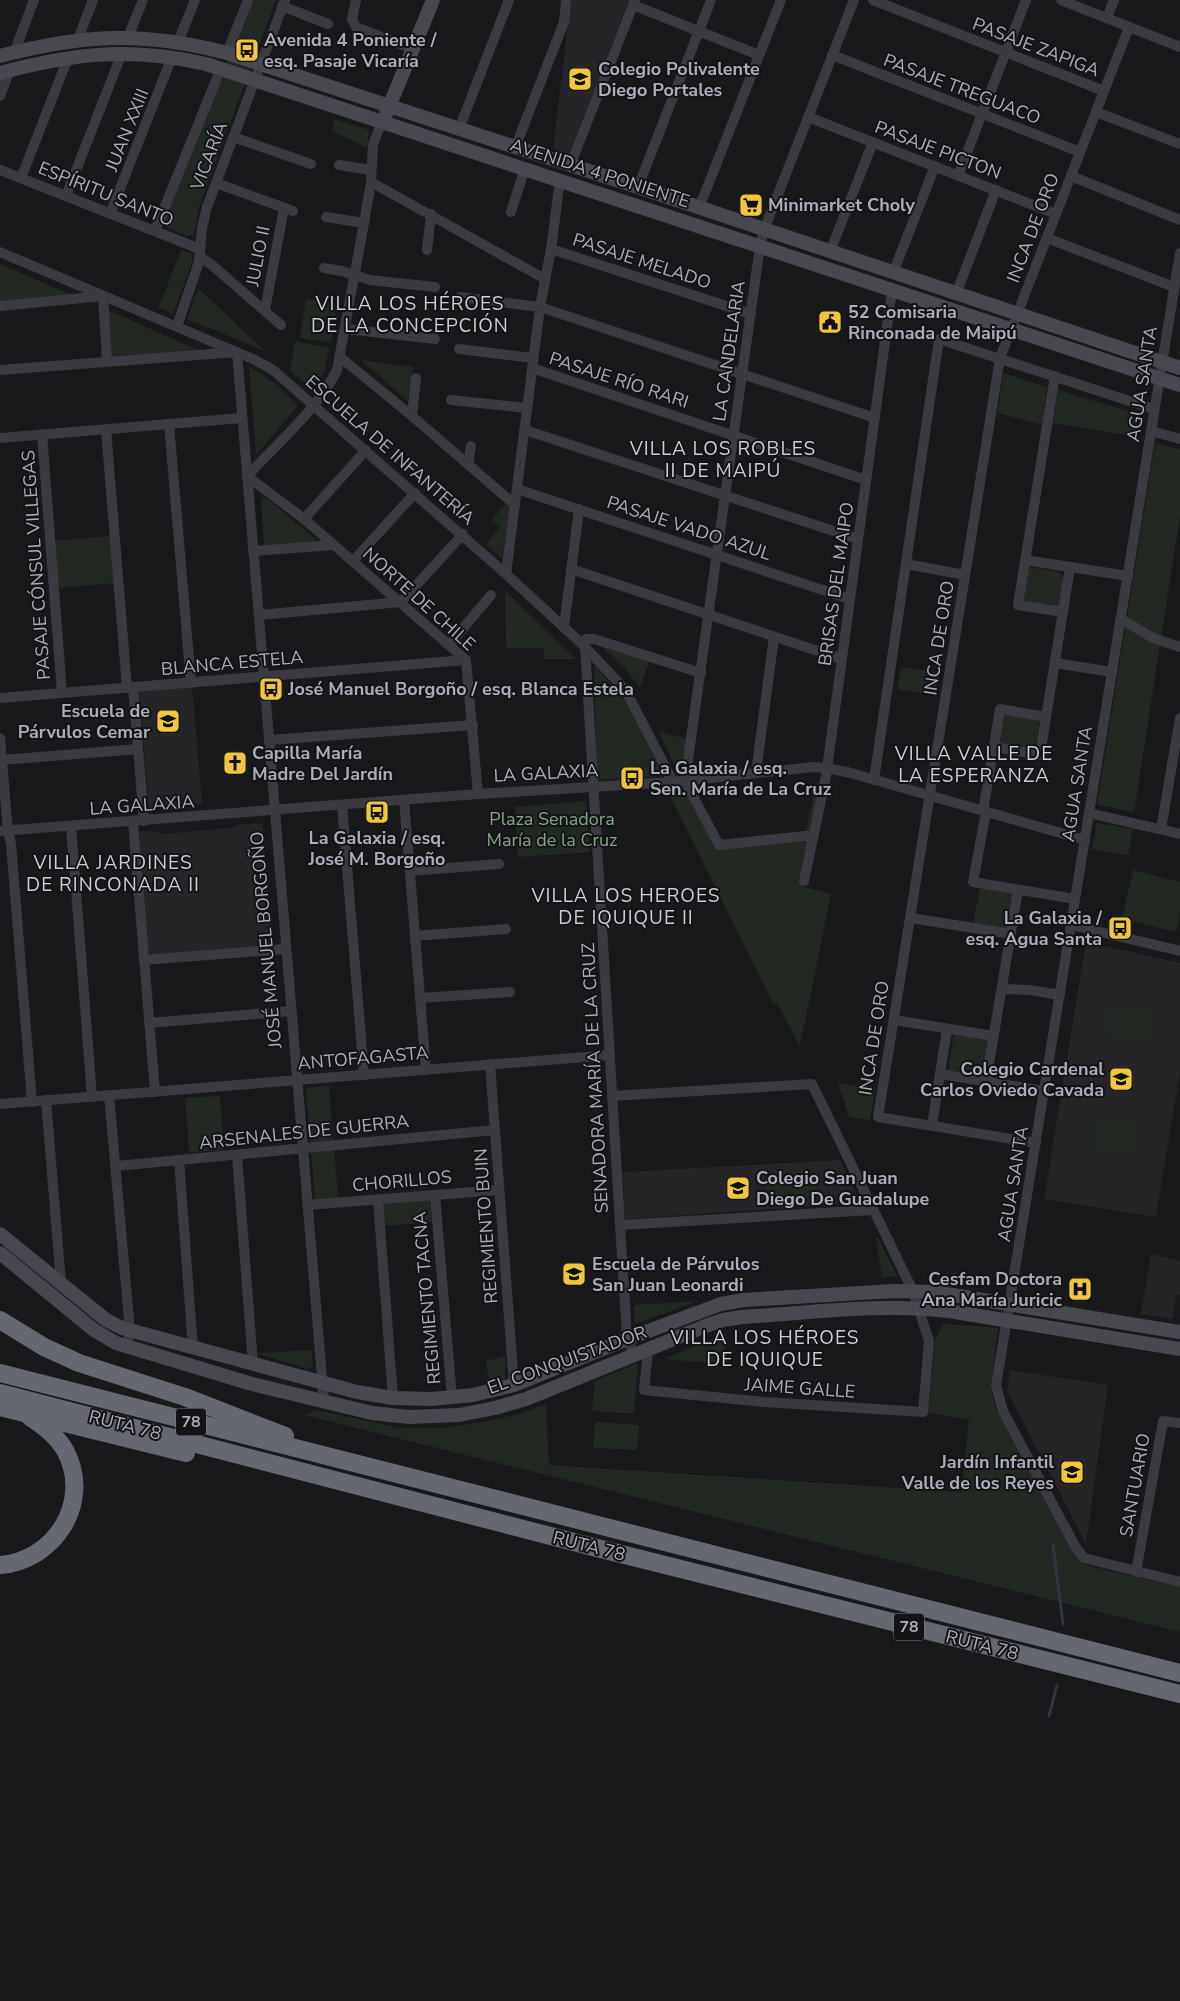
<svg xmlns="http://www.w3.org/2000/svg" width="1180" height="2001" font-family="'Nunito Sans',sans-serif">
  <style>
    .built { fill: #252528 }
    .green { fill: #212922 }
    .lines { fill: none; stroke-linecap: round; stroke-linejoin: round }
    .stream { stroke: #2f363f; stroke-width: 3 }
    .street { stroke: #3a3a40; stroke-width: 10 }
    .secondary { stroke: #484950; stroke-width: 14 }
    .highway { stroke: #666871; stroke-width: 18 }
    .labels { text-anchor: middle; dominant-baseline: central; stroke-width: 4; stroke-linejoin: round; paint-order: stroke }
    .shield { fill: #141416; stroke: #7e8089; stroke-width: 1 }
    .shield-label { font-size: 16px; font-weight: bold; fill: #abaeba }
    .poi-label { font-size: 18px; font-weight: bold; fill: #abaeba; stroke: #141416; text-anchor: start }
    .street-label { font-size: 18px; fill: #abaeba; stroke: #141416 }
    .park-label { font-size: 18px; fill: #83a589; stroke: #141416 }
    .neighbourhood-label { font-size: 19px; letter-spacing: 1px; fill: #ccced6; stroke: #141416 }
  </style>
  <rect width="100%" height="100%" fill="#19191b"/>
  <g class="built">
    <path d="M571 0H629L569 154 553 149Z"/>
    <path d="M192 686 202 803 149 808 139 690Z"/>
    <path d="M262 823 272 941 267 947 153 955 148 952 139 832 154 831 163 834 232 828 237 825Z"/>
    <path d="M1086 942 1180 963V1073L1156 1217 1044 1199Z"/>
    <path d="M840 1160 861 1203 625 1219 623 1172Z"/>
    <path d="M1151 1254 1180 1261V1295H1176L1173 1319 1141 1314Z"/>
    <path d="M1010 1370 1108 1385 1086 1544 1007 1391Z"/>
  </g>
  <g class="green">
    <path d="M252 0H276L199 207 194 234 187 236 162 225Z"/>
    <path d="M335 119 369 130 367 148 332 131Z"/>
    <path d="M181 250 193 254 191 265 173 314 159 307Z"/>
    <path d="M0 264 74 296 0 302Z"/>
    <path d="M198 288 265 351 187 319Z"/>
    <path d="M306 299 337 304 331 343 300 338Z"/>
    <path d="M106 309 200 351 109 356Z"/>
    <path d="M295 341 329 348 324 372 312 388 290 371Z"/>
    <path d="M361 360 413 367 408 401Z"/>
    <path d="M249 366 276 384 298 406 256 455Z"/>
    <path d="M1003 373 1047 387 1042 425 998 413Z"/>
    <path d="M1058 390 1141 415 1137 437 1053 423Z"/>
    <path d="M1155 443 1180 449V516L1134 813 1097 804Z"/>
    <path d="M261 497 269 500 320 543 264 547Z"/>
    <path d="M505 504 510 508 502 558 486 545 500 527 492 520Z"/>
    <path d="M111 536 115 583 58 588 54 541Z"/>
    <path d="M1027 567 1057 571 1065 579 1061 607 1021 602Z"/>
    <path d="M505 591 576 659H544V648H506Z"/>
    <path d="M601 646 649 661 640 688 625 668Z"/>
    <path d="M594 665 627 703 663 776 597 780Z"/>
    <path d="M901 667 939 672 936 695 897 690Z"/>
    <path d="M1004 714 1040 720 1035 751 998 745Z"/>
    <path d="M659 732 688 739 681 767 676 768Z"/>
    <path d="M822 782 811 832 806 831 816 783Z"/>
    <path d="M689 793 717 848 811 839 801 886 831 894 800 1046 777 1003 774 1005 670 796Z"/>
    <path d="M586 801 590 852 518 857 515 807Z"/>
    <path d="M1097 823 1133 829 1128 855 1092 849Z"/>
    <path d="M1133 870 1180 882V914L1176 932 1122 919Z"/>
    <path d="M980 888 1015 894 1008 930 973 924Z"/>
    <path d="M1107 1004 1154 1006V1038L1107 1037Z"/>
    <path d="M954 1034 989 1039 983 1076 948 1070Z"/>
    <path d="M838 1083 875 1088 870 1120 849 1117Z"/>
    <path d="M329 1086 338 1198 315 1200 306 1088Z"/>
    <path d="M220 1096 224 1150 189 1152 185 1098Z"/>
    <path d="M1091 1118 1138 1119 1139 1153 1102 1155 1092 1152Z"/>
    <path d="M816 1170 817 1196 774 1198 772 1173Z"/>
    <path d="M430 1199 432 1222 384 1226 382 1204Z"/>
    <path d="M876 1238H878L897 1276 882 1278Z"/>
    <path d="M698 1301 635 1324 634 1305Z"/>
    <path d="M943 1324 998 1328 991 1387 995 1406 1076 1556 1081 1562 1089 1566 1180 1587V1632L304 1415 317 1410 399 1428H440L485 1422 519 1414 546 1404 549 1465 961 1492 969 1420 928 1412 935 1341Z"/>
    <path d="M726 1333 723 1364 664 1359Z"/>
    <path d="M311 1350 313 1365 308 1369 256 1353Z"/>
    <path d="M505 1356V1379L489 1383 486 1361Z"/>
    <path d="M638 1363 634 1414 592 1411 595 1381Z"/>
    <path d="M595 1422 639 1425 637 1450 593 1448Z"/>
  </g>
  <g class="lines">
    <g class="stream">
      <path d="M1053 1545 1063 1624"/>
      <path d="M1049 1716 1057 1685"/>
    </g>
    <g class="street">
      <path d="M356 0 352 19 356 27 413 49"/>
      <path d="M873 0 1104 91"/>
      <path d="M1061 0 1180 47"/>
      <path d="M633 5 759 55"/>
      <path d="M282 6 328 24"/>
      <path d="M1107 18 1114 0"/>
      <path d="M128 37 143 0"/>
      <path d="M78 39 93 0"/>
      <path d="M178 42 195 0"/>
      <path d="M14 53 34 0"/>
      <path d="M227 53 248 0"/>
      <path d="M832 55 1080 152"/>
      <path d="M0 96 10 70"/>
      <path d="M1096 112 1180 144"/>
      <path d="M808 117 1056 214"/>
      <path d="M459 129 509 0"/>
      <path d="M233 137 311 164"/>
      <path d="M515 148 564 22 566 0"/>
      <path d="M339 165 371 170"/>
      <path d="M570 166 635 0"/>
      <path d="M0 170 200 249"/>
      <path d="M958 176 1026 0"/>
      <path d="M1071 176 1180 220"/>
      <path d="M21 178 68 58"/>
      <path d="M371 182 545 279"/>
      <path d="M216 183 293 211"/>
      <path d="M638 187 711 0"/>
      <path d="M66 196 122 53"/>
      <path d="M699 208 781 0"/>
      <path d="M511 212 525 168"/>
      <path d="M110 214 172 57"/>
      <path d="M326 217 364 223"/>
      <path d="M155 231 221 68"/>
      <path d="M1047 238 1174 287"/>
      <path d="M551 249 751 314"/>
      <path d="M427 250 431 214"/>
      <path d="M0 252 253 359 273 370 506 574 581 643 619 683 628 695 673 782"/>
      <path d="M830 252 873 142"/>
      <path d="M1180 253 996 1386 1003 1411 1075 1546 1084 1558 1180 1582"/>
      <path d="M200 257 212 265 281 325"/>
      <path d="M324 268 342 271 370 280 435 287"/>
      <path d="M893 273 935 166"/>
      <path d="M956 294 996 190"/>
      <path d="M460 297 540 307 875 418"/>
      <path d="M0 306 103 296 107 361"/>
      <path d="M265 310 284 208"/>
      <path d="M177 326 199 262 202 228 207 207 285 0"/>
      <path d="M346 329 435 339"/>
      <path d="M459 349 533 358"/>
      <path d="M340 357 412 416 515 505"/>
      <path d="M532 368 866 480"/>
      <path d="M0 370 237 352 324 1402"/>
      <path d="M1055 376 1018 605 1063 612"/>
      <path d="M451 400 527 408"/>
      <path d="M412 416 416 378"/>
      <path d="M169 424 191 683"/>
      <path d="M106 429 127 688"/>
      <path d="M525 430 858 539"/>
      <path d="M1151 431 1180 439"/>
      <path d="M42 434 62 693"/>
      <path d="M0 438 242 418"/>
      <path d="M468 464 471 446"/>
      <path d="M247 476 304 519 466 660 478 794"/>
      <path d="M247 476C275 446 320 406 337 370L364 223 371 182 373 145 382 121"/>
      <path d="M517 489 850 599"/>
      <path d="M304 519 366 450"/>
      <path d="M253 551 334 545"/>
      <path d="M1025 560 1128 576"/>
      <path d="M353 561 415 493"/>
      <path d="M906 564 965 575"/>
      <path d="M571 569 842 659"/>
      <path d="M506 574 540 307 551 249 560 180"/>
      <path d="M259 615 401 602 463 534"/>
      <path d="M1121 619 1153 638 1180 647"/>
      <path d="M564 627 579 509"/>
      <path d="M581 643 586 639H594L701 673"/>
      <path d="M449 645 491 595"/>
      <path d="M585 647 627 1339 635 1356"/>
      <path d="M1055 663 1112 672"/>
      <path d="M133 687 144 821"/>
      <path d="M0 698 466 660"/>
      <path d="M0 738 8 831 11 844 32 1102"/>
      <path d="M269 740 473 725"/>
      <path d="M994 747 1040 755 1070 567"/>
      <path d="M2 760 138 749"/>
      <path d="M756 773 774 637"/>
      <path d="M874 780 939 339 1154 409"/>
      <path d="M404 800 426 1070"/>
      <path d="M342 805 364 1075"/>
      <path d="M983 811 1000 709 1046 717"/>
      <path d="M986 812 973 882 1075 899"/>
      <path d="M1089 813 1180 834"/>
      <path d="M133 822 155 1092"/>
      <path d="M71 826 92 1097"/>
      <path d="M1161 829 1180 718"/>
      <path d="M0 831 478 794 673 782 813 767 827 768 851 773 1085 840"/>
      <path d="M814 835 719 845 685 781 760 246 764 230 854 0"/>
      <path d="M410 871 499 864"/>
      <path d="M804 881 826 776 892 290"/>
      <path d="M911 918 1011 934"/>
      <path d="M1071 925 1180 951"/>
      <path d="M415 936 506 929"/>
      <path d="M144 960 286 949"/>
      <path d="M1002 989 1029 990 1060 995"/>
      <path d="M420 998 510 992"/>
      <path d="M894 1020 994 1036"/>
      <path d="M149 1023 291 1011"/>
      <path d="M490 1064 514 1385"/>
      <path d="M940 1074 1044 1091"/>
      <path d="M986 1082 1018 890"/>
      <path d="M109 1095 130 1331 127 1348"/>
      <path d="M612 1096 812 1084 913 1291 929 1341 923 1412 764 1402 644 1390 648 1351"/>
      <path d="M46 1100 61 1283"/>
      <path d="M0 1104 610 1055"/>
      <path d="M932 1125 947 1029"/>
      <path d="M1036 1143 878 1117 1000 358 1129 27"/>
      <path d="M237 1155 253 1365"/>
      <path d="M179 1160 193 1349"/>
      <path d="M116 1166 495 1130"/>
      <path d="M435 1195 452 1398"/>
      <path d="M378 1200 393 1398"/>
      <path d="M307 1205 499 1190"/>
      <path d="M620 1225 873 1210"/>
      <path d="M1136 1572 1163 1421 1180 1423"/>
    </g>
    <g class="secondary">
      <path d="M0 56C84 34 143 31 227 53L638 187 1180 368"/>
      <path d="M0 73C74 53 131 47 206 64L1180 385"/>
      <path d="M386 114 433 0"/>
      <path d="M0 1234 106 1320 122 1328 357 1392 393 1398 432 1399 473 1395 514 1385 627 1339 721 1304 743 1300 894 1291 934 1292 1180 1332"/>
      <path d="M0 1253 94 1330 116 1343 252 1384 372 1413 409 1417 459 1415 495 1408 526 1399 708 1325 723 1320 742 1317C811 1313 880 1303 949 1311L1180 1349"/>
    </g>
    <g class="highway">
      <path d="M0 1320 44 1347 79 1363 185 1397 285 1436"/>
      <path d="M0 1373 1180 1673"/>
      <path d="M0 1393 589 1546 1180 1694"/>
      <path d="M0 1407 186 1453"/>
      <path d="M0 1565C54 1561 92 1503 66 1452 58 1437 45 1427 30 1417"/>
    </g>
  </g>
  <defs>
    <g id="bus-square" transform="scale(1.25)"><rect x="-9" y="-9" width="18" height="18" rx="4" fill="#efc63d" stroke="#141416"/><path d="M-5-6H5V4H4V6H2V4H-2V6H-4V4H-5ZM-3.5-4V0h7V-4ZM-3.5 1.2v1.5H-2V1.2ZM2 1.2v1.5H3.5V1.2Z" fill="#111"/></g>
    <g id="school-square" transform="scale(1.25)"><rect x="-9" y="-9" width="18" height="18" rx="4" fill="#efc63d" stroke="#141416"/><path d="M0-5L7-2L0 1L-7-2ZM-4 1L0 2.5L4 1V4Q0 6-4 4Z" fill="#111"/></g>
    <g id="supermarket-square" transform="scale(1.25)"><rect x="-9" y="-9" width="18" height="18" rx="4" fill="#efc63d" stroke="#141416"/><path d="M-6-5.5h2.5l.6 2H6L4.5 2H-2.5L-4.4-4H-6ZM-1.5 3.2a1.3 1.3 0 1 0 .1 0ZM3 3.2a1.3 1.3 0 1 0 .1 0Z" fill="#111"/></g>
    <g id="civic-square" transform="scale(1.25)"><rect x="-9" y="-9" width="18" height="18" rx="4" fill="#efc63d" stroke="#141416"/><path d="M-.6-6.5H3V-4.5H.6V-3L4-1V1h2V6H-6V1h2V-1L-.6-3ZM-1.2 2.5V6h2.4V2.5Z" fill="#111"/></g>
    <g id="church-square" transform="scale(1.25)"><rect x="-9" y="-9" width="18" height="18" rx="4" fill="#efc63d" stroke="#141416"/><path d="M-1.2-6h2.4v3.5h3.3v2.4h-3.3V6h-2.4V-.1h-3.3v-2.4h3.3Z" fill="#111"/></g>
    <g id="hospital-square" transform="scale(1.25)"><rect x="-9" y="-9" width="18" height="18" rx="4" fill="#efc63d" stroke="#141416"/><path d="M-5-5h3v3.5h4V-5h3V5h-3V1.5h-4V5h-3Z" fill="#111"/></g>
  </defs>
  <g fill-rule="evenodd">
    <use href="#bus-square" x="247" y="50"/>
    <use href="#school-square" x="580" y="79"/>
    <use href="#supermarket-square" x="751" y="205"/>
    <use href="#civic-square" x="830" y="322"/>
    <use href="#bus-square" x="271" y="689"/>
    <use href="#school-square" x="168" y="721"/>
    <use href="#church-square" x="235" y="763"/>
    <use href="#bus-square" x="632" y="778"/>
    <use href="#bus-square" x="377" y="812"/>
    <use href="#bus-square" x="1120" y="928"/>
    <use href="#school-square" x="1121" y="1079"/>
    <use href="#school-square" x="738" y="1188"/>
    <use href="#school-square" x="574" y="1274"/>
    <use href="#hospital-square" x="1080" y="1289"/>
    <use href="#school-square" x="1072" y="1472"/>
  </g>
  <g class="labels">
    <g class="shield">
      <rect x="176" y="1408.5" width="30" height="27" rx="4"/>
      <rect x="894" y="1613.5" width="30" height="27" rx="4"/>
    </g>
    <g class="shield-label">
      <text x="191" y="1422">78</text>
      <text x="909" y="1627">78</text>
    </g>
    <g class="poi-label">
      <text x="264" y="40">Avenida 4 Poniente /<tspan x="264" dy="21">esq. Pasaje Vicaría</tspan></text>
      <text x="598" y="69">Colegio Polivalente<tspan x="598" dy="21">Diego Portales</tspan></text>
      <text x="768" y="205">Minimarket Choly</text>
      <text x="848" y="312">52 Comisaria<tspan x="848" dy="21">Rinconada de Maipú</tspan></text>
      <text x="288" y="689">José Manuel Borgoño / esq. Blanca Estela</text>
      <text x="150" y="711" text-anchor="end">Escuela de<tspan x="150" dy="21">Párvulos Cemar</tspan></text>
      <text x="252" y="753">Capilla María<tspan x="252" dy="21">Madre Del Jardín</tspan></text>
      <text x="650" y="768">La Galaxia / esq.<tspan x="650" dy="21">Sen. María de La Cruz</tspan></text>
      <text x="377" y="838" text-anchor="middle">La Galaxia / esq.<tspan x="377" dy="21">José M. Borgoño</tspan></text>
      <text x="1102" y="918" text-anchor="end">La Galaxia /<tspan x="1102" dy="21">esq. Agua Santa</tspan></text>
      <text x="1104" y="1069" text-anchor="end">Colegio Cardenal<tspan x="1104" dy="21">Carlos Oviedo Cavada</tspan></text>
      <text x="756" y="1178">Colegio San Juan<tspan x="756" dy="21">Diego De Guadalupe</tspan></text>
      <text x="592" y="1264">Escuela de Párvulos<tspan x="592" dy="21">San Juan Leonardi</tspan></text>
      <text x="1062" y="1279" text-anchor="end">Cesfam Doctora<tspan x="1062" dy="21">Ana María Juricic</tspan></text>
      <text x="1054" y="1462" text-anchor="end">Jardín Infantil<tspan x="1054" dy="21">Valle de los Reyes</tspan></text>
    </g>
    <g class="street-label">
      <text transform="translate(1036 47) rotate(21)">PASAJE ZAPIGA</text>
      <text transform="translate(962 89) rotate(21)">PASAJE TREGUACO</text>
      <text transform="translate(127 130) rotate(-68)">JUAN XXIII</text>
      <text transform="translate(938 150) rotate(21)">PASAJE PICTON</text>
      <text transform="translate(209 156) rotate(-69)">VICARÍA</text>
      <text transform="translate(600 173) rotate(18)">AVENIDA 4 PONIENTE</text>
      <text transform="translate(106 194) rotate(22)">ESPÍRITU SANTO</text>
      <text transform="translate(1033 228) rotate(-69)">INCA DE ORO</text>
      <text transform="translate(258 256) rotate(-79)">JULIO II</text>
      <text transform="translate(642 261) rotate(18)">PASAJE MELADO</text>
      <text transform="translate(729 351) rotate(-82)">LA CANDELARIA</text>
      <text transform="translate(619 380) rotate(18)">PASAJE RÍO RARI</text>
      <text transform="translate(1142 384) rotate(-81)">AGUA SANTA</text>
      <text transform="translate(390 450) rotate(41)">ESCUELA DE INFANTERÍA</text>
      <text transform="translate(689 528) rotate(18)">PASAJE VADO AZUL</text>
      <text transform="translate(36 565) rotate(-94)">PASAJE CÓNSUL VILLEGAS</text>
      <text transform="translate(836 584) rotate(-82)">BRISAS DEL MAIPO</text>
      <text transform="translate(419 599) rotate(42)">NORTE DE CHILE</text>
      <text transform="translate(939 638) rotate(-81)">INCA DE ORO</text>
      <text transform="translate(232 663) rotate(-5)">BLANCA ESTELA</text>
      <text transform="translate(546 773) rotate(-3)">LA GALAXIA</text>
      <text transform="translate(1077 784) rotate(-81)">AGUA SANTA</text>
      <text transform="translate(142 805) rotate(-4)">LA GALAXIA</text>
      <text transform="translate(266 940) rotate(-95)">JOSÉ MANUEL BORGOÑO</text>
      <text transform="translate(874 1038) rotate(-81)">INCA DE ORO</text>
      <text transform="translate(363 1058) rotate(-5)">ANTOFAGASTA</text>
      <text transform="translate(595 1078) rotate(-93)">SENADORA MARÍA DE LA CRUZ</text>
      <text transform="translate(304 1132) rotate(-6)">ARSENALES DE GUERRA</text>
      <text transform="translate(402 1181) rotate(-5)">CHORILLOS</text>
      <text transform="translate(1013 1184) rotate(-81)">AGUA SANTA</text>
      <text transform="translate(486 1226) rotate(-94)">REGIMIENTO BUIN</text>
      <text transform="translate(427 1298) rotate(-95)">REGIMIENTO TACNA</text>
      <text transform="translate(567 1360) rotate(-20)">EL CONQUISTADOR</text>
      <text transform="translate(800 1388) rotate(4)">JAIME GALLE</text>
      <text transform="translate(125 1425) rotate(14)">RUTA 78</text>
      <text transform="translate(1135 1485) rotate(-80)">SANTUARIO</text>
      <text transform="translate(589 1546) rotate(14)">RUTA 78</text>
      <text transform="translate(982 1645) rotate(14)">RUTA 78</text>
    </g>
    <g class="park-label">
      <text x="552" y="819">Plaza Senadora<tspan x="552" dy="21">María de la Cruz</tspan></text>
    </g>
    <g class="neighbourhood-label">
      <text x="410" y="304">VILLA LOS HÉROES<tspan x="410" dy="22">DE LA CONCEPCIÓN</tspan></text>
      <text x="723" y="449">VILLA LOS ROBLES<tspan x="723" dy="22">II DE MAIPÚ</tspan></text>
      <text x="974" y="754">VILLA VALLE DE<tspan x="974" dy="22">LA ESPERANZA</tspan></text>
      <text x="113" y="863">VILLA JARDINES<tspan x="113" dy="22">DE RINCONADA II</tspan></text>
      <text x="626" y="896">VILLA LOS HEROES<tspan x="626" dy="22">DE IQUIQUE II</tspan></text>
      <text x="765" y="1338">VILLA LOS HÉROES<tspan x="765" dy="22">DE IQUIQUE</tspan></text>
    </g>
  </g>
</svg>
